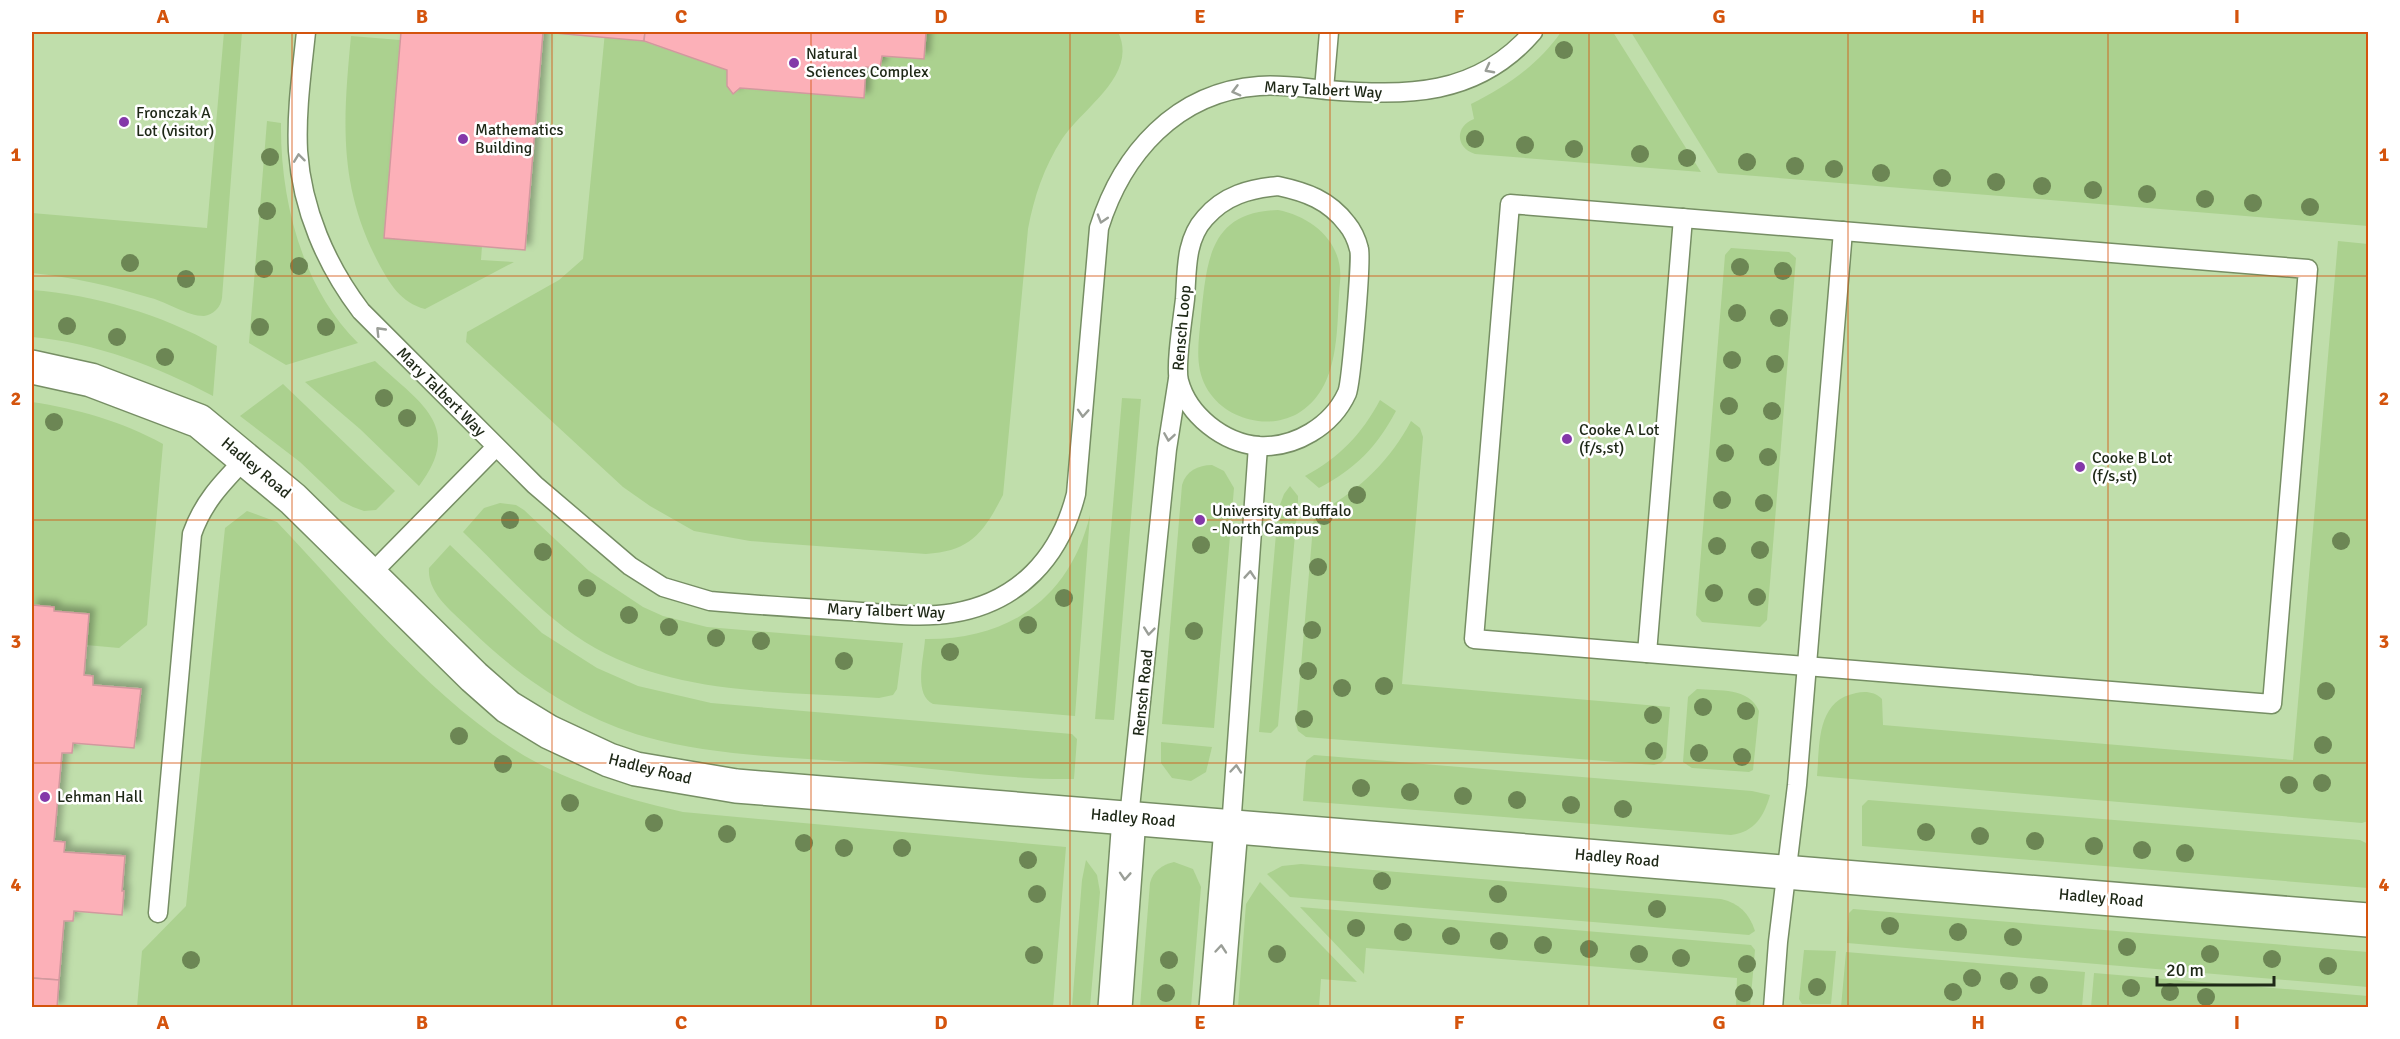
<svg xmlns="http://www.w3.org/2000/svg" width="2400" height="1039" font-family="Signika,sans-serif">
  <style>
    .built { fill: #c0deab }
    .green { fill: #abd18f }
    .building { fill: #fcb0b8; stroke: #d1999e; stroke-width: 1.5; filter: url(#shadow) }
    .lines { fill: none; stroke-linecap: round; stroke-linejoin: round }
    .service-casing { stroke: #768e64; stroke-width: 21 }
    .tertiary-casing { stroke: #768e64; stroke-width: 36 }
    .service { stroke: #fff; stroke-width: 18 }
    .tertiary { stroke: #fff; stroke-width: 33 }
    .tree { fill: #6c8654 }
    .oneway { stroke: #9a9e97 }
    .grid { fill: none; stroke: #d4540d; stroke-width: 1.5; stroke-opacity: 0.55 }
    .poi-dot { fill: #8438a9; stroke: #fff; stroke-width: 2 }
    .labels { text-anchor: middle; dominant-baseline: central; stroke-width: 5; stroke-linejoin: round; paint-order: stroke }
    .poi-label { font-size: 16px; fill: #1e2817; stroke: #fff; text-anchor: start }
    .street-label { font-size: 16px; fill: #1e2817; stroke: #fff }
    .neatline { fill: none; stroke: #d4540d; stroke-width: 2 }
    .grid-label { font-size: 20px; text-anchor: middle; font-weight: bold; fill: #d4540d }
  </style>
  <defs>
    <filter id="shadow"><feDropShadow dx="5.5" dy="-5.5" stdDeviation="3" flood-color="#0004"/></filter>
  </defs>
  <rect width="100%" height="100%" fill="#cde8bb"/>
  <rect class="built" x="32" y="32" width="2336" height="975"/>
  <g class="green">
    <path d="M224 32H242L222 298C221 307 213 315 204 316 187 316 167 302 151 298 111 286 72 277 32 273V213L207 228Z"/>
    <path d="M605 32H645V42L727 70V86L733 94 740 88 864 98 866 67 880 68 882 56 924 59 926 32H1118C1139 75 1082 108 1062 139 1044 167 1034 197 1028 229L1003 495C983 534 970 551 926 554L750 541 694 531 650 506 623 487 466 342 467 332 559 280 583 259Z"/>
    <path d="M1561 32H1613L1701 172 1475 154C1455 148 1455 126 1474 119L1471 104C1507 86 1538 65 1561 32Z"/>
    <path d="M1631 32H2368V226L1718 173Z"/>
    <path d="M351 36 400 40 384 238 482 246 481 260 514 262 425 309C401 303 389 283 378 262 338 185 343 120 351 36Z"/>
    <path d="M267 121 281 123C280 199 302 288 358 343L286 365 249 343Z"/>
    <path d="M1278 210C1313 217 1344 243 1340 282 1336 327 1342 388 1297 414 1286 420 1271 423 1258 421 1237 418 1217 407 1206 387 1194 365 1199 340 1201 316 1207 261 1209 212 1278 210Z"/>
    <path d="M2338 241 2368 244V821L2362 823 1817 776C1820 744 1816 701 1856 693 1866 691 1875 692 1882 699L1883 725 2293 760Z"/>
    <path d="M1731 248 1789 252 1796 258 1767 620 1760 627 1702 622 1696 615 1725 255Z"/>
    <path d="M32 290C94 295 162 314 217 346L213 396C156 366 96 343 32 337Z"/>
    <path d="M375 361C417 401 466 425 419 486L360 429 305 382Z"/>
    <path d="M283 384 395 491 376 510 364 511 353 507 341 501 300 462 240 416Z"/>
    <path d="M1122 398 1141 399 1114 720 1095 719Z"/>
    <path d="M1380 400 1396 411C1377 447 1355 469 1319 488L1305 476C1339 458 1362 434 1380 400Z"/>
    <path d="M32 402C77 409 122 421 163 444L147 625 119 648 86 645 89 614 54 611V607L32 605Z"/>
    <path d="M1411 421 1420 428 1423 437 1402 684 1670 707 1666 758 1661 763 1654 765 1306 737 1298 731 1296 724 1314 515C1356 493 1389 463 1411 421Z"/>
    <path d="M1212 465 1224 471 1234 488 1214 728 1162 724 1182 485C1186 471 1198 465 1212 465Z"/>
    <path d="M1290 486 1298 496V501L1278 726 1271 733 1259 732 1278 510 1284 494Z"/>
    <path d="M500 503 516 505 524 510 589 571 643 607 663 616 707 627 903 643 897 689 893 695 879 698C781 691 671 696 585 642 539 613 502 569 463 532L484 508Z"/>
    <path d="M247 511 277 522C350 599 420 686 509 746 561 781 623 798 683 812L1066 847 1053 1007H137L142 951 186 906 225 528Z"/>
    <path d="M1090 515 1075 716 933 704C913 694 924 658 925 639 1009 640 1070 598 1090 515Z"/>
    <path d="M450 545 542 633 597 668 638 686 711 703 1072 734 1077 739 1074 779C1010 780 944 769 880 764 807 758 715 757 646 737 579 718 520 678 470 629 454 613 427 594 429 568Z"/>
    <path d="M1697 689C1719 691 1749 687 1759 711L1753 770 1749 772 1692 768 1683 762 1688 697Z"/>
    <path d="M1161 742 1212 747 1206 772 1191 781 1172 778 1161 763Z"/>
    <path d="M1314 755 1752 791 1770 795C1764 816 1755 832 1731 835L1303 801 1306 761Z"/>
    <path d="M1868 800 2360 840 2368 844V888L1862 846V806Z"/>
    <path d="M1086 860 1097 875 1100 892 1090 1007H1072L1082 880Z"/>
    <path d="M1174 862 1193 869 1201 887 1191 1007H1140L1150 883C1153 871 1162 865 1174 862Z"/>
    <path d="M1301 864 1721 899C1739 903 1749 913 1755 931L1749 935 1290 897 1267 874 1282 866Z"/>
    <path d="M1260 882 1357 982 1321 979 1319 1007H1238L1246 904Z"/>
    <path d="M1300 907 1751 945 1755 950 1750 1007H1736L1737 978 1366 948 1364 974Z"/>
    <path d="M1853 909 2368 952V987L1847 943 1849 913Z"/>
    <path d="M1804 950 1836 951 1831 1004H1802L1799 999Z"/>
    <path d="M1846 952 2085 972 2082 1007H1841Z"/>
    <path d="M2094 973 2368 996V1007H2091Z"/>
  </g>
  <g class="building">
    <path d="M401 32H543L525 250 384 238Z"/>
    <path d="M543 32H645L644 41Z"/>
    <path d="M645 32H926L924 59 882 56 880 68 866 67 864 98 740 88 733 94 727 86V70L644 41Z"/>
    <path d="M32 605 54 607V611L89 614 84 675 93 676V685L141 689 134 748 73 743 72 753H62L54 841 65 842 64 852 125 856 122 891H124L122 915 74 911 73 921H64L59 980 32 978Z"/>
    <path d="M32 978 59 980 57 1008H32Z"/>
  </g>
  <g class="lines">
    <g class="service-casing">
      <g id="service">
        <path d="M306 32C302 71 296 111 298 151 302 209 326 265 361 311L535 485 630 566 663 587 710 601C756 605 802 608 848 611 882 613 919 619 953 613 1019 602 1060 557 1076 494L1099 228C1122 154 1176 92 1259 86 1281 84 1305 88 1327 90 1406 96 1477 97 1533 32"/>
        <path d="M1324 89 1329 32"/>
        <path d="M1278 186C1306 192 1329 200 1347 224 1352 230 1357 241 1359 249 1362 258 1351 384 1347 393 1332 426 1295 448 1259 446 1223 443 1188 415 1179 381 1175 366 1183 317 1185 299 1187 271 1185 240 1205 218 1225 195 1249 189 1278 186Z"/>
        <path d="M1510 204 2308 269 2272 704 1474 639Z"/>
        <path d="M370 575 496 447"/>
        <path d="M1647 653 1683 218"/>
        <path d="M1129 818 1167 449 1178 379"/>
        <path d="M1231 828 1258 446"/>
        <path d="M158 913 192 534C203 502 223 482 246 458"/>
        <path d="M1773 1008 1778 942 1797 785 1843 231"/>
      </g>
    </g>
    <g class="tertiary-casing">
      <g id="tertiary">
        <path d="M32 367 91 380 199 421 293 499 474 677 508 707 549 732 609 760 636 769 736 786 2368 920"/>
        <path d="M1115 1008 1129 818"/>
        <path d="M1216 1008 1231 828"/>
      </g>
    </g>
    <use href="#service" class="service"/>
    <use href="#tertiary" class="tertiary"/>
  </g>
  <g class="tree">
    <circle cx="1564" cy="50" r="9"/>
    <circle cx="1475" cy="139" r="9"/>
    <circle cx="1525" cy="145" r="9"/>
    <circle cx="1574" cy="149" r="9"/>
    <circle cx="1640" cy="154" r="9"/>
    <circle cx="270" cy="157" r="9"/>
    <circle cx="1687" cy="158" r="9"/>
    <circle cx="1747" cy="162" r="9"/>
    <circle cx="1795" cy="166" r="9"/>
    <circle cx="1834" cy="169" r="9"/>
    <circle cx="1881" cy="173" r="9"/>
    <circle cx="1942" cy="178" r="9"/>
    <circle cx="1996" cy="182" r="9"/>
    <circle cx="2042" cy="186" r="9"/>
    <circle cx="2093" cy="190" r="9"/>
    <circle cx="2147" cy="194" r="9"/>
    <circle cx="2205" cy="199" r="9"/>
    <circle cx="2253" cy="203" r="9"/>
    <circle cx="2310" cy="207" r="9"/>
    <circle cx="267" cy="211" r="9"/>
    <circle cx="130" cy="263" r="9"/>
    <circle cx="299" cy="266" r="9"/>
    <circle cx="1740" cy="267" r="9"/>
    <circle cx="264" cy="269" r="9"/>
    <circle cx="1783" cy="271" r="9"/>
    <circle cx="186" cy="279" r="9"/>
    <circle cx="1737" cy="313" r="9"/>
    <circle cx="1779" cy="318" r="9"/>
    <circle cx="67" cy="326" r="9"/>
    <circle cx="260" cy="327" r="9"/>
    <circle cx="326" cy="327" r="9"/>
    <circle cx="117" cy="337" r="9"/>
    <circle cx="165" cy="357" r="9"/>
    <circle cx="1732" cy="360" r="9"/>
    <circle cx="1775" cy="364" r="9"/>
    <circle cx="384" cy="398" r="9"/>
    <circle cx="1729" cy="406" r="9"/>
    <circle cx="1772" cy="411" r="9"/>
    <circle cx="407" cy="418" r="9"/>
    <circle cx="54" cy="422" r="9"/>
    <circle cx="1725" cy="453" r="9"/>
    <circle cx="1768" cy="457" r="9"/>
    <circle cx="1357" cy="495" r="9"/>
    <circle cx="1722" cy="500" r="9"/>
    <circle cx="1764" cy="503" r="9"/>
    <circle cx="1324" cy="516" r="9"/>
    <circle cx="510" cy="520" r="9"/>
    <circle cx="2341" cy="541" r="9"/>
    <circle cx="1201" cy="545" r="9"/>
    <circle cx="1717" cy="546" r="9"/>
    <circle cx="1760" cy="550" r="9"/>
    <circle cx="543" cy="552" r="9"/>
    <circle cx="1318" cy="567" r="9"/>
    <circle cx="587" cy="588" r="9"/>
    <circle cx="1714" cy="593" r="9"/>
    <circle cx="1757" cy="597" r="9"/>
    <circle cx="1064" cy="598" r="9"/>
    <circle cx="629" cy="615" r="9"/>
    <circle cx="1028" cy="625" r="9"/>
    <circle cx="669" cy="627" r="9"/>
    <circle cx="1312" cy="630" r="9"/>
    <circle cx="1194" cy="631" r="9"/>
    <circle cx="716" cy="638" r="9"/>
    <circle cx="761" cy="641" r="9"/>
    <circle cx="950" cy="652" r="9"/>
    <circle cx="844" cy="661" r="9"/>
    <circle cx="1308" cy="671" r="9"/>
    <circle cx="1384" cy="686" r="9"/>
    <circle cx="1342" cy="688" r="9"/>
    <circle cx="2326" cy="691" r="9"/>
    <circle cx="1703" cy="707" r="9"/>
    <circle cx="1746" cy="711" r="9"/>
    <circle cx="1653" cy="715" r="9"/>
    <circle cx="1304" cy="719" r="9"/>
    <circle cx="459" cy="736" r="9"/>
    <circle cx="2323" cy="745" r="9"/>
    <circle cx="1654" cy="751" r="9"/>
    <circle cx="1699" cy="753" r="9"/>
    <circle cx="1742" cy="757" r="9"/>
    <circle cx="503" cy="764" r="9"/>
    <circle cx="2322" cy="783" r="9"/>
    <circle cx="2289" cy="785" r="9"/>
    <circle cx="1361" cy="788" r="9"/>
    <circle cx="1410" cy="792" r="9"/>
    <circle cx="1463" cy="796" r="9"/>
    <circle cx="1517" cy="800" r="9"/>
    <circle cx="570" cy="803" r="9"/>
    <circle cx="1571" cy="805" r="9"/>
    <circle cx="1623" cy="809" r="9"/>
    <circle cx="654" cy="823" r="9"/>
    <circle cx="1926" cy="832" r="9"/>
    <circle cx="727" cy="834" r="9"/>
    <circle cx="1980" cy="836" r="9"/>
    <circle cx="2035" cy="841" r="9"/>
    <circle cx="804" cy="843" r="9"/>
    <circle cx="2094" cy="846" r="9"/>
    <circle cx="844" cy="848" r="9"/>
    <circle cx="902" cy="848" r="9"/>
    <circle cx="2142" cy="850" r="9"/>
    <circle cx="2185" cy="853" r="9"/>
    <circle cx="1028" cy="860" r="9"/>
    <circle cx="1382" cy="881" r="9"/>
    <circle cx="1037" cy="894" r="9"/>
    <circle cx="1498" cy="894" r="9"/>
    <circle cx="1657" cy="909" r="9"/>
    <circle cx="1890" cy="926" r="9"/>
    <circle cx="1356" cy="928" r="9"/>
    <circle cx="1403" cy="932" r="9"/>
    <circle cx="1958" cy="932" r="9"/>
    <circle cx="1451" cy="936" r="9"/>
    <circle cx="2013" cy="937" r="9"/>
    <circle cx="1499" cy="941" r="9"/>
    <circle cx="1543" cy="945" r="9"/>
    <circle cx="2127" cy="947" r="9"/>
    <circle cx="1589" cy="949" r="9"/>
    <circle cx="1277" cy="954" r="9"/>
    <circle cx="1639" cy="954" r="9"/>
    <circle cx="2210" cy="954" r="9"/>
    <circle cx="1034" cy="955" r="9"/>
    <circle cx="1681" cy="958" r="9"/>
    <circle cx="2272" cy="959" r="9"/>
    <circle cx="191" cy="960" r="9"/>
    <circle cx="1169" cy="960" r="9"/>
    <circle cx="1747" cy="964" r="9"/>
    <circle cx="2328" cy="966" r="9"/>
    <circle cx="1972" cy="978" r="9"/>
    <circle cx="2009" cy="981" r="9"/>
    <circle cx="2039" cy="985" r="9"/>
    <circle cx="1817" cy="987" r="9"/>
    <circle cx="2131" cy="988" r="9"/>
    <circle cx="1953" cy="992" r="9"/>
    <circle cx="2170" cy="992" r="9"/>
    <circle cx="1166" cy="993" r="9"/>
    <circle cx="1744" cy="993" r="9"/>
    <circle cx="2206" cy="997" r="9"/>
  </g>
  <defs><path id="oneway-chevron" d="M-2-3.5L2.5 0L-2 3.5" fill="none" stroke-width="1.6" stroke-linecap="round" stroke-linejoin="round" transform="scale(1.5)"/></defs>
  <g class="oneway">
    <use href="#oneway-chevron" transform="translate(1489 69) rotate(152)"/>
    <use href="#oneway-chevron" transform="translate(1236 91) rotate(165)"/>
    <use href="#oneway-chevron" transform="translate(299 158) rotate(-97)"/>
    <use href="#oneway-chevron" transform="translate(1102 219) rotate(107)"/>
    <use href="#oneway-chevron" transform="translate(380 331) rotate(-134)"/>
    <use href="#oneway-chevron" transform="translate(1083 413) rotate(94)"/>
    <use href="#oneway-chevron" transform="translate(1169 437) rotate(99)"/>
    <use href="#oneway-chevron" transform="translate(1250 575) rotate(-86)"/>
    <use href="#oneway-chevron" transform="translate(1149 631) rotate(96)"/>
    <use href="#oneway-chevron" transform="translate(1236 769) rotate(-85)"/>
    <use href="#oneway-chevron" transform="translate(1125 876) rotate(94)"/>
    <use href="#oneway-chevron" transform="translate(1221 949) rotate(-85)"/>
  </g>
  <path class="grid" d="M292 32V1008M552 32V1008M811 32V1008M1070 32V1008M1330 32V1008M1589 32V1008M1848 32V1008M2108 32V1008M32 276H2368M32 520H2368M32 763H2368"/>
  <g class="poi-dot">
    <circle cx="794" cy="63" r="6"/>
    <circle cx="124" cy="122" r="6"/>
    <circle cx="463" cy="139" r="6"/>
    <circle cx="1567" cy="439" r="6"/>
    <circle cx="2080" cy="467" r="6"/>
    <circle cx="1200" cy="520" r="6"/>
    <circle cx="45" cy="797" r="6"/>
  </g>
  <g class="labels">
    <g class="poi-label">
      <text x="806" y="54">Natural<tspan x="806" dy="18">Sciences Complex</tspan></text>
      <text x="136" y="113">Fronczak A<tspan x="136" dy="18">Lot (visitor)</tspan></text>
      <text x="475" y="130">Mathematics<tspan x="475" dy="18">Building</tspan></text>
      <text x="1579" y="430">Cooke A Lot<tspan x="1579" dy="18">(f/s,st)</tspan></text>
      <text x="2092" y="458">Cooke B Lot<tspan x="2092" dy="18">(f/s,st)</tspan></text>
      <text x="1212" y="511">University at Buffalo<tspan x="1212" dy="18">- North Campus</tspan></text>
      <text x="57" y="797">Lehman Hall</text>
    </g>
    <g class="street-label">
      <text transform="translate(1323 90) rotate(3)">Mary Talbert Way</text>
      <text transform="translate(1182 328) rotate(-85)">Rensch Loop</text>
      <text transform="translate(441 392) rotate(45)">Mary Talbert Way</text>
      <text transform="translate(256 468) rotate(40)">Hadley Road</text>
      <text transform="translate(886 611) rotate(2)">Mary Talbert Way</text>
      <text transform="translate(1143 693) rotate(-84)">Rensch Road</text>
      <text transform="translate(650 769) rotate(14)">Hadley Road</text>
      <text transform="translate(1133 818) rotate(5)">Hadley Road</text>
      <text transform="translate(1617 858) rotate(5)">Hadley Road</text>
      <text transform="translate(2101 898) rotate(5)">Hadley Road</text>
    </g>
  </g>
  <rect width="2400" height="1039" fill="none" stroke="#ffffff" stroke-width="66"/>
  <path d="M2157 976v9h117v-9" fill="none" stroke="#1e2817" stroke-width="3"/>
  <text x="2166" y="976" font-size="18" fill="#1e2817" stroke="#ffffff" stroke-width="4.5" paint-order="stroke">20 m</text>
  <rect x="33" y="33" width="2334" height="973" class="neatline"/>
  <g class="grid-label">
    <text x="163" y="23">A</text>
    <text x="422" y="23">B</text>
    <text x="681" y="23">C</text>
    <text x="941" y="23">D</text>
    <text x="1200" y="23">E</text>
    <text x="1459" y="23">F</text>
    <text x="1719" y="23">G</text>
    <text x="1978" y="23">H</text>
    <text x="2237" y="23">I</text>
    <text x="16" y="161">1</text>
    <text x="2384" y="161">1</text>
    <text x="16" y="405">2</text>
    <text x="2384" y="405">2</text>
    <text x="16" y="648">3</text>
    <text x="2384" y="648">3</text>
    <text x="16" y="891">4</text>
    <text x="2384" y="891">4</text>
    <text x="163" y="1029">A</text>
    <text x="422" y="1029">B</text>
    <text x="681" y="1029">C</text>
    <text x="941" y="1029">D</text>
    <text x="1200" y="1029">E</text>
    <text x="1459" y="1029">F</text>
    <text x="1719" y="1029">G</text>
    <text x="1978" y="1029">H</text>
    <text x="2237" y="1029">I</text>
  </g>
</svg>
